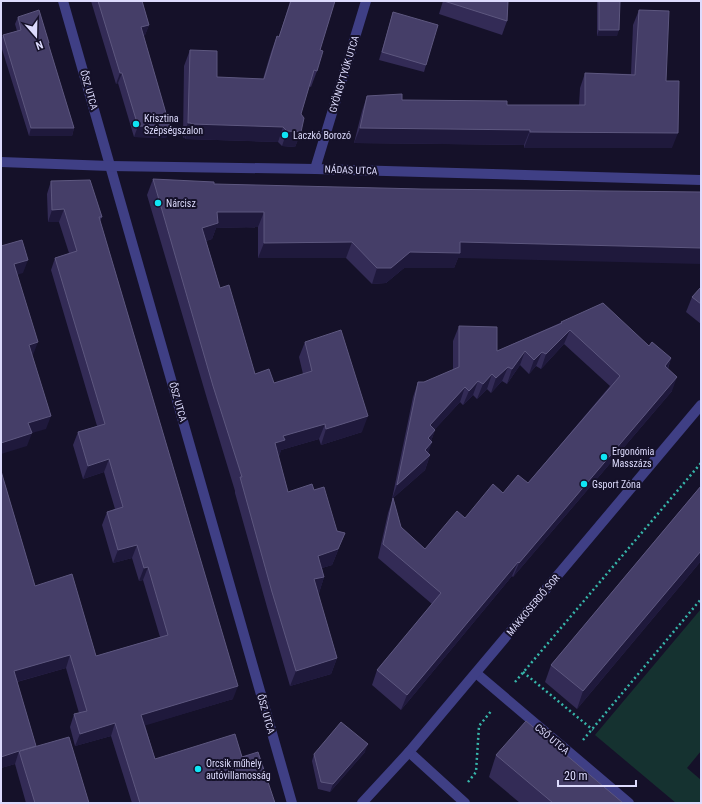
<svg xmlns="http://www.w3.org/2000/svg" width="702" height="804" font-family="'Roboto Condensed',sans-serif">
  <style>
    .green { fill: #153230 }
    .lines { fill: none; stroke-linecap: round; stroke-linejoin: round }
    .path { stroke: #36b6aa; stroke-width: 2.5; stroke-dasharray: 2 3; stroke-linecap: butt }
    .lane { stroke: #3f3f85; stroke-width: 10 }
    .street { stroke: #3f3f85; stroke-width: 10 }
    .wall { fill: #332b56; fill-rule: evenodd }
    .shaded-wall { fill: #1f193c }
    .building { fill: #453e68; stroke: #5d577f }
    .poi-dot { fill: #0fe5f5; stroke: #151129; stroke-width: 1.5 }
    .labels { text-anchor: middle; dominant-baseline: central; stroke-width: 4; stroke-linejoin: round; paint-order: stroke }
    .street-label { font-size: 10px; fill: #dddbfd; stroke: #151129 }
    .poi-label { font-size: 10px; fill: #dddbfd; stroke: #151129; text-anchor: start }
  </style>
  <rect width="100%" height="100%" fill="#151129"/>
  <path class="green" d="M701 609V751L687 768 701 780V803H676L595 735Z"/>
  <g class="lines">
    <g class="path">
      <path d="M523 672 593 730"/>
      <path d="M515 682 701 463"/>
      <path d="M583 740 701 599"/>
      <path d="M468 782 476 772 479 726 492 710"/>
    </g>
    <path class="lane" d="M409 752 465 803"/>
    <g class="street">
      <path d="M63 1 292 803"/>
      <path d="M1 162 110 166 315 169 701 180"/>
      <path d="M315 169 366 1"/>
      <path d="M476 673 629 803"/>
      <path d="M362 803 409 752 701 405"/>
    </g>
  </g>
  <g class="wall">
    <path d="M91 1H142L149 25 145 35 143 36 170 127 166 138 134 137 118 83 116 84Z"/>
    <path d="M290 1H335L320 50 317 71 311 87 309 86 301 114V132L295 147 282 146 278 142 185 139V138H183L184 66 190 50 217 77 263 79 271 52 277 36 279 37Z"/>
    <path d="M443 1H508L507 21 502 35 439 14Z"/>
    <path d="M597 1H620L617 36H597Z"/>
    <path d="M639 10 666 81 672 148H524V145L354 143 362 111 367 96 402 100 507 105H579L580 88 585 73 631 74 633 25Z"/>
    <path d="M393 12 426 65 424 72 379 60Z"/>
    <path d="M18 17 48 45 74 128 72 136H29L1 46V40L3 35 17 31 15 24Z"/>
    <path d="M153 179 214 184 458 258 454 268H404L386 283 372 284 346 258H258V227L216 228 212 239 206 241 220 288 255 374 274 383 303 374 299 357 305 342 362 432 321 445 319 439 281 450 279 456H278L288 492 314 490 337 531 345 533 332 565 322 568 324 577 319 593H318L337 658 331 674 290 686 267 607 235 493V491L208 402 147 195Z"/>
    <path d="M51 181 102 217 100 221 233 699 145 725 155 759 242 757 275 803H132L111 736 75 746 70 727 74 714 79 713 66 668 17 682 36 746 89 803H26L15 764 1 768V471L35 586 96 656 160 637 143 580 139 581 132 558 113 563 102 525 107 512 115 509 104 472 83 479 73 445 78 432 97 426 51 270 55 258 69 253 59 222H48L47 194Z"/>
    <path d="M701 287V324L686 312 692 297Z"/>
    <path d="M561 322 649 346 671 358 668 369 672 391 513 577 512 576 401 710 372 685 377 670 432 604 378 558 388 513 393 498 392 499 413 397 418 382H424L453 370V341L459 326 497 351 560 323ZM564 344 610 386 528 483 503 493 465 518 425 549 401 527 393 498 425 470 430 455 428 453 431 441 435 430V429L460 402 463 405 473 395 477 399 487 389 491 393 502 381 507 384 520 365 529 374 536 366 541 369Z"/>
    <path d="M701 486V561L577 709 545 682 551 665Z"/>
    <path d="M365 752 330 792 318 789 312 761 314 754Z"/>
    <path d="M496 755 623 803H520L489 777Z"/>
  </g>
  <g class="shaded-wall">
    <path d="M149 25 145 35 137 38 141 27Z"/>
    <path d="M599 30H619L617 36H597Z"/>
    <path d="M120 73H122L118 83 116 84Z"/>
    <path d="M188 123H191L185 138H183Z"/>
    <path d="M191 124 283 127 278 142 185 139Z"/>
    <path d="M138 126 170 127 166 138 134 137Z"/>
    <path d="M31 128H74L72 136H29Z"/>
    <path d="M360 128 530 130 524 145 354 143Z"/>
    <path d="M287 131 301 132 295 147 282 146Z"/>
    <path d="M530 132 678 133 672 148H524Z"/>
    <path d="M64 209 59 222H48L52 210Z"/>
    <path d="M217 212H264L258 227 216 228 212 239 196 244 202 228Z"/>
    <path d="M352 242 346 258H258L264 243Z"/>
    <path d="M460 242 701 248V264L458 258 454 268H404L386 283 372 284 377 268 410 252Z"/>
    <path d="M28 260 23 273 10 277 14 264Z"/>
    <path d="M570 330 564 344 541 369 546 354Z"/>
    <path d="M38 342 33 355 25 357 29 345Z"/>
    <path d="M525 351 520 365 507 384 512 369Z"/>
    <path d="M542 352 536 366 529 374 534 360Z"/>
    <path d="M671 358 666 373 665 366Z"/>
    <path d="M508 367 502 381 491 393 496 378Z"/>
    <path d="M492 374 487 389 477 399 483 384Z"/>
    <path d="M677 377 672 391 513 577 519 563Z"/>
    <path d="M478 381 473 395 463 405 469 391Z"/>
    <path d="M465 387 460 402 425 440 430 425Z"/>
    <path d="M51 416 46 429 32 433 27 446 1 454V443L28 423Z"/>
    <path d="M368 416 362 432 321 445 326 429Z"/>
    <path d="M325 424 319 439 281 450 279 456 269 459 275 443 283 436Z"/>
    <path d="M435 430 430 444 432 442 427 457 420 464 428 438Z"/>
    <path d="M430 455 425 470 392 499 397 485Z"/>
    <path d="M109 459 104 472 83 479 88 466Z"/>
    <path d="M345 533 332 565 312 571 318 556Z"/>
    <path d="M137 545 132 558 113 563 118 550Z"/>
    <path d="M701 551V561L577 709 583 691Z"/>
    <path d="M518 562 512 576 401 710 407 695Z"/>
    <path d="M148 567 143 580 139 581 144 568Z"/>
    <path d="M324 577 319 593 308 595 314 579Z"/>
    <path d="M70 655 66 668 9 684 14 671Z"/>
    <path d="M337 658 331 674 290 686 296 671Z"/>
    <path d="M238 686 233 699 137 728 141 715Z"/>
    <path d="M115 723 111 736 75 746 80 734Z"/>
    <path d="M368 744 365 752 330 792 333 784Z"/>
    <path d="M19 751 15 764 1 768V757Z"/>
  </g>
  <g class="building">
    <path d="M98 1H142L149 25 141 27 170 127 138 126 122 73H120Z"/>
    <path d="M291 1H335L320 50 323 51 317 71 314 70 301 114 304 118 301 132 287 131 283 127 191 124V123H188L190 50 217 51V77L264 79 277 36 279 37Z"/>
    <path d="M444 1H508L507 21Z"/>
    <path d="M599 1H620L619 30H599Z"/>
    <path d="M39 10 49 43H48L74 128H31L3 35 21 30 18 17Z"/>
    <path d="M639 10 669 11 666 81H679L678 133 530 132V130L360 128 367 96 402 94V100L507 101V105H585V73L635 75Z"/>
    <path d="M393 12 438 25 426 65 382 52Z"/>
    <path d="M153 179 214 182V184L422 189 701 192V248L460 242V253L410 252 391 268H377L352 242 264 243V212H217L218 223 202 228 220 288 229 285 255 374 269 369 274 383 312 371 305 342 341 330 368 416 326 429 325 424 283 436 285 440 275 443 288 492 312 484 314 490 324 487 337 531 345 533 338 549 318 556 324 577 314 579 337 658 296 671 272 592 240 477H242L213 386Z"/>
    <path d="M90 180 102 217H99L238 686 141 715 155 759 235 734 242 757 258 752 275 803H140L115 723 80 734 74 714 87 711 70 655 14 671 36 746 20 751 69 737 89 803H35L19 751 1 757V471L35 586 72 574 96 656 168 635 148 567 144 568 137 545 118 550 107 512 123 507 109 459 88 466 78 432 105 424 55 258 77 251 64 209 52 210 51 181Z"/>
    <path d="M22 240 28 260 14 264 38 342 29 345 51 416 28 423 32 433 1 443V246Z"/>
    <path d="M701 287V304L692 297Z"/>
    <path d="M603 303 649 346 652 342 671 358 665 366 677 377 519 563 518 562 407 695 377 670 441 593 383 544 393 498 401 527 425 549 457 511 465 518 493 484 503 493 518 475 528 483 620 376 570 330 546 354 542 352 534 360 525 351 512 369 508 367 496 378 492 374 483 384 478 381 469 391 465 387 430 425 435 430 428 438 432 442 425 450 430 455 397 485 418 382H424L459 367V326L497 327V351L562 323 561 322Z"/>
    <path d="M701 486V551L583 691 551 665Z"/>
    <path d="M526 721 623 803H553L496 755Z"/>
    <path d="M341 722 368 744 333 784 321 782 314 754Z"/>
  </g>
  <g class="poi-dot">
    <circle cx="136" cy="124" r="4"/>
    <circle cx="285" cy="135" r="4"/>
    <circle cx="158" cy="203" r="4"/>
    <circle cx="604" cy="457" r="4"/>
    <circle cx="584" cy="484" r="4"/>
    <circle cx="198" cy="769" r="4"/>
  </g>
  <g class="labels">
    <g class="street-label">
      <text transform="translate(344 74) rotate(-73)">GYÖNGYTYÚK UTCA</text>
      <text transform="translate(89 90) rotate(74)">ŐSZ UTCA</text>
      <text transform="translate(351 170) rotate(2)">NÁDAS UTCA</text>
      <text transform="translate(178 402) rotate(74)">ŐSZ UTCA</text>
      <text transform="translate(533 605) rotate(-50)">MAKKOSERDŐ SOR</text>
      <text transform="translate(266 714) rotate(74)">ŐSZ UTCA</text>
      <text transform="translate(552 739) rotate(40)">CSŐ UTCA</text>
    </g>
    <g class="poi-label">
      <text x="144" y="118">Krisztina<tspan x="144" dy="12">Szépségszalon</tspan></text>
      <text x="293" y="135">Laczkó Borozó</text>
      <text x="166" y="203">Nárcisz</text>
      <text x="612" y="451">Ergonómia<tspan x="612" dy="12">Masszázs</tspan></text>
      <text x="592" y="484">Gsport Zóna</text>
      <text x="206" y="763">Orcsik műhely<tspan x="206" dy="12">autóvillamosság</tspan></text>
    </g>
  </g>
  <rect width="702" height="804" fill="none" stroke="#dddbfd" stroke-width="4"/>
  <g transform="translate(36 36) rotate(160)" stroke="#151129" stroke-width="3" paint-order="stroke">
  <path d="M0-3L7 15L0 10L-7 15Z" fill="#dddbfd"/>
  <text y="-6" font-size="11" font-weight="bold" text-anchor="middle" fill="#dddbfd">N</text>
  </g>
  <path d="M558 780v6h78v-6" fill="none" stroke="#dddbfd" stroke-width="2"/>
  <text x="564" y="780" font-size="12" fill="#dddbfd" stroke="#151129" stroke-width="3" paint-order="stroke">20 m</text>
</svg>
